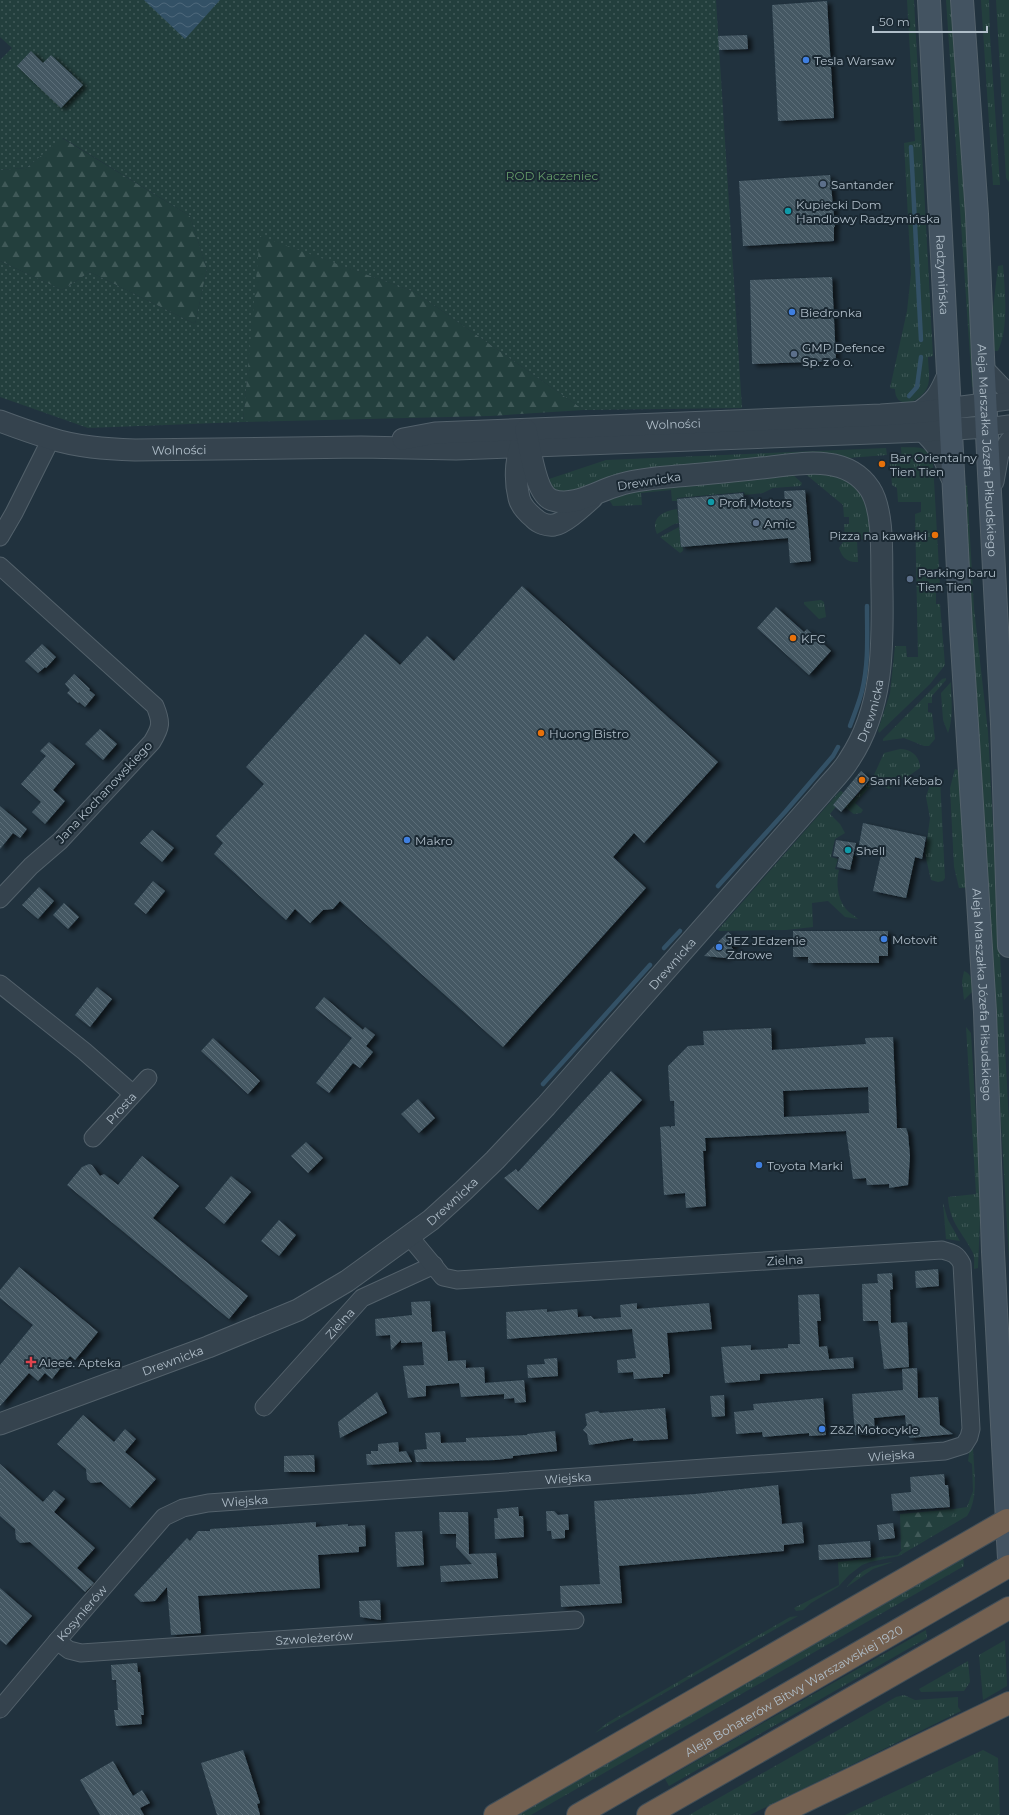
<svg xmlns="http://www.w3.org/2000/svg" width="1009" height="1815" font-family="Montserrat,sans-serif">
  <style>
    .grass { fill: url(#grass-tufts) }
    .forest { fill: url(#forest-firs) }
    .garden { fill: url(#garden-dots) }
    .water { fill: url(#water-waves) }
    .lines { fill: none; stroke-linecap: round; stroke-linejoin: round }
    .stream { stroke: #335166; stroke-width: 4.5 }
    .building { fill: url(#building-back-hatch); fill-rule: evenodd; filter: url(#shadow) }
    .minor-casing { stroke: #53616b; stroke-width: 19 }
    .tertiary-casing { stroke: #53616b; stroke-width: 23 }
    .secondary-casing { stroke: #53616b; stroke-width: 24 }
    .motorway-casing { stroke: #404e58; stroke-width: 24 }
    .minor { stroke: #35434e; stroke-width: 17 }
    .tertiary { stroke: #35434e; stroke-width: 21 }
    .secondary { stroke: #435361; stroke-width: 22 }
    .motorway { stroke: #746151; stroke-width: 22 }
    .shop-dot { fill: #3f7fe0; stroke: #1a2832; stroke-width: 1.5 }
    .service-dot { fill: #5c6f8a; stroke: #1a2832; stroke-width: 1.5 }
    .culture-dot { fill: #0f9aa8; stroke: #1a2832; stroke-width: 1.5 }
    .food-dot { fill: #e8710a; stroke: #1a2832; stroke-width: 1.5 }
    .health-dot { fill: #e0444e; stroke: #1a2832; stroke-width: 1.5 }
    .labels { text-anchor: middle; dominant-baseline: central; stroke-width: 4; stroke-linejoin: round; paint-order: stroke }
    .poi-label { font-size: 12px; fill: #b0bec9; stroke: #1a2832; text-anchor: start }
    .park-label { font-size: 12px; fill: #659c69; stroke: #1a2832 }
    .street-label { font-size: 12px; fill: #b0bec9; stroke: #1a2832 }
  </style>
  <defs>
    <pattern id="grass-tufts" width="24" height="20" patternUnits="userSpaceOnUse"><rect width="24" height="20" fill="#233f3d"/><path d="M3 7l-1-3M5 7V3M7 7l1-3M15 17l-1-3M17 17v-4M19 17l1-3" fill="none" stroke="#405958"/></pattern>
    <pattern id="forest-firs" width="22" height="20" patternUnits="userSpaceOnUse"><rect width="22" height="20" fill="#233f3d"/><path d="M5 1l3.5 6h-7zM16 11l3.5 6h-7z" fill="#405958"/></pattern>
    <pattern id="garden-dots" width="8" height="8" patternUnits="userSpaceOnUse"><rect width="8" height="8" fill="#233f3d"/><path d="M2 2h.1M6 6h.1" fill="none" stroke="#405958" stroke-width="1.8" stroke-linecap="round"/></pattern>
    <pattern id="water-waves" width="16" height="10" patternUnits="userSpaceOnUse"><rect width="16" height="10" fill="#335166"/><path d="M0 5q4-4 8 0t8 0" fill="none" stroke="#4e687b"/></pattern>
    <pattern id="building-back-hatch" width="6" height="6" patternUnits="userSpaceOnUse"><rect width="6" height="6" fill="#445864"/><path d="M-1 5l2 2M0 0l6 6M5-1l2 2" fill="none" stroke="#5c6e79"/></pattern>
    <filter id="shadow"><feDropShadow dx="4.5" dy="2.5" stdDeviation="2" flood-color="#0009"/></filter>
  </defs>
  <rect width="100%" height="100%" fill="#21323e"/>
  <g class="grass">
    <path d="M907 0H914L933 356 928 357C928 366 931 379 927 388 920 403 895 411 895 389L890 388 907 311 911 274 904 143 915 141Z"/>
    <path d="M946 0H951L952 19 977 387H972Z"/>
    <path d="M981 0H989L990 35 1000 185H993Z"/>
    <path d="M996 0H1009V182L1006 178Z"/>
    <path d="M1003 265C1005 292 1009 328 998 351H991V325L998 266Z"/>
    <path d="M901 447C919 448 927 444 933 463L940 586H936V604H940L945 665 930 684 879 733 878 730 890 693 895 646H906L907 657H918L915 514 921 512V502H898L897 488 892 485 890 462 902 461Z"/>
    <path d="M886 448 887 455 848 458 836 455 580 492 557 494 543 481 606 460Z"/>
    <path d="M803 472 831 473 844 480 858 489 869 507 873 539 857 540 858 562C847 563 842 557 839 548L845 539 844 524H849V517H844L843 505Z"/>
    <path d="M791 473 802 483 801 486 773 488 763 493 745 495 744 492 677 498V501H672L671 490 641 493 642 505 613 506 608 498 633 490Z"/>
    <path d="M967 485 974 608 988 732 1009 1122V1260L964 486Z"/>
    <path d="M677 509 679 523 674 524 657 534C650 518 663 511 677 509Z"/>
    <path d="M679 527 681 547H683V551L680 553 660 537Z"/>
    <path d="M821 600 824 602 826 617 819 619 804 604V602Z"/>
    <path d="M946 678V680L932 696V703H928V712L932 713 935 739 929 746H924L904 738 883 741V739L942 679Z"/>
    <path d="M951 682C951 699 954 717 948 733L943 720 941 693Z"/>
    <path d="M900 749C911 749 920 756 920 768L903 780 899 775 893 779 896 784 889 789 883 786 876 780 855 803 863 810 861 813 854 814 839 803 830 814 840 824 845 833 835 839 831 857 838 859 835 869 839 870C836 882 837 898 846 909 849 913 854 915 858 919L845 917 828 901 812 903 813 927 786 930 720 931 718 930 839 792 841 791 853 800 873 777 884 753Z"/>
    <path d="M955 769 958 770 960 781 966 888H959L954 867 950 788Z"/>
    <path d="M940 778 945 878 943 881 938 882 931 880 925 854 930 818 926 797 930 784Z"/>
    <path d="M964 971C973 974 972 984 972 992L964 1000 962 981Z"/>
    <path d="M966 1027 971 1033 982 1218 980 1219 978 1268 974 1269C974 1264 975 1258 973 1253 963 1233 949 1222 948 1197L976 1194Z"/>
    <path d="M943 1203 948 1220 960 1241 946 1239Z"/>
    <path d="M973 1444C973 1467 980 1496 967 1516L899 1556 870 1562 862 1565 849 1575 838 1587 811 1603 803 1610 796 1611 794 1608 839 1585 838 1562 898 1555C903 1546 915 1545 923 1540 934 1533 951 1522 954 1509L967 1507 973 1491 972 1464 968 1461 970 1447Z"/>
    <path d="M963 1556 964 1566 531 1815H516Z"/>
    <path d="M893 1562 873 1569 847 1587C860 1569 872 1565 893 1562Z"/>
    <path d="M798 1616 595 1733 607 1723 790 1617Z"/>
    <path d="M926 1630 927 1638 669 1786 665 1779Z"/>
    <path d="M1005 1640 1007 1686 983 1700 979 1655Z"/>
    <path d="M968 1661 970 1682 964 1691 921 1692 919 1689Z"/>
    <path d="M904 1695 915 1700 958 1697V1707L961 1711 750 1815H689L896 1697Z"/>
    <path d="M983 1750 998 1758 1000 1815H845Z"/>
  </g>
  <g class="forest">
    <path d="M62 138 190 216 207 269 195 324 90 272 62 290 0 261V170L26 168Z"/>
    <path d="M259 235 415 292 584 410 490 416 243 422Z"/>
    <path d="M954 1509C949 1533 920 1541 901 1550L900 1514Z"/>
  </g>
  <path class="garden" d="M0 0H716L742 408 584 410 415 292 260 236 243 422 88 428 0 397V261L62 290 90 272 195 324 207 269 190 216 63 138 26 168 0 170V60L12 48 0 37Z"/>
  <path class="water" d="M144 0H220L185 39Z"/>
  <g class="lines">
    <g class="stream">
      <path d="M911 147 921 340"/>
      <path d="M909 396 917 387 921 357"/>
      <path d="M850 726C854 715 859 703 862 691 869 663 867 634 867 606"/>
      <path d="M718 886 785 812 833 756 838 747"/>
      <path d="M664 948 680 931"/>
      <path d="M543 1084 650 965"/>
    </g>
  </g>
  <g class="building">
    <path d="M827 1 834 118 778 121 772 5Z"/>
    <path d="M747 35 748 49 719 50 718 36Z"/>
    <path d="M31 51 43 63 51 55 83 85 61 108 17 66Z"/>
    <path d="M830 175 835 227H834V241L743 246 739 181Z"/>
    <path d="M832 277 836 361 752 364 750 280Z"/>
    <path d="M805 490 811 561 790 563 788 538 681 547 677 499 743 493 744 506 785 502 784 491Z"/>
    <path d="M522 586 718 762 644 843 634 833 613 857 646 888 503 1047 340 901 333 909 323 910 310 923 295 909 286 920 214 854 223 843 216 836 264 784 246 767 365 634 400 665 427 636 454 661Z"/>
    <path d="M776 607 804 632 807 629 831 651 809 675 757 628Z"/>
    <path d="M42 644 56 657 46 668 45 667 38 673 25 661Z"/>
    <path d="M74 674 90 689 89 690 95 695 85 707 79 702 78 703 67 693 70 690 65 684Z"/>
    <path d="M100 729 117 744 103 760 85 744Z"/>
    <path d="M49 742 75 764 53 790 65 801 45 824 32 812 41 802 21 784 46 756 40 751Z"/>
    <path d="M861 771 870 779 841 812 833 805Z"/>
    <path d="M0 806 27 829 20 838 13 833 0 849Z"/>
    <path d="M863 823 926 837 922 859 915 857 906 898 873 891 882 850 859 845Z"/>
    <path d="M152 830 174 848 162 862 140 843Z"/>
    <path d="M836 840 856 843 850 870 837 867 839 857 833 856Z"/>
    <path d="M153 881 165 891 146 914 134 904Z"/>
    <path d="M39 887 54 901 38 919 22 905Z"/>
    <path d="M64 903 79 917 68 929 53 915Z"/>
    <path d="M793 931H888V956H879V963H808V957H793Z"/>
    <path d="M728 932 738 941 731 947 734 950 726 958 704 956Z"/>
    <path d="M97 987 112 999 90 1027 75 1015Z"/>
    <path d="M324 997 363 1030 365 1027 375 1035 366 1046 373 1052 360 1068 353 1063 329 1093 316 1083 352 1038 315 1008Z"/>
    <path d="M771 1028 772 1050 866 1044 865 1038 893 1037 897 1128H906L908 1134 910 1156 908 1185 889 1188V1184L867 1185 866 1178 853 1179 846 1131 705 1138 706 1151H703L706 1206 686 1208 685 1193 664 1195 660 1127 669 1126 671 1128V1126H675L674 1101H670L668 1066 688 1046 704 1045 703 1031ZM868 1087 869 1113 784 1117 783 1091Z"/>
    <path d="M213 1038 260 1081 248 1094 201 1051Z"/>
    <path d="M611 1071 642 1100 538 1210 504 1178 516 1169 518 1172Z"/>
    <path d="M418 1099 435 1118 419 1133 401 1114Z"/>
    <path d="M306 1142 323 1158 308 1173 291 1156Z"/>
    <path d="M142 1156 179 1186 153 1218 248 1296 229 1319 67 1185 82 1167 89 1164 92 1165 100 1176 104 1174 118 1185Z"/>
    <path d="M231 1176 251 1192 224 1224 205 1208Z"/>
    <path d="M279 1220 296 1235 279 1256 261 1241Z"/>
    <path d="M19 1267 98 1332 75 1360 70 1356 52 1379 45 1373 38 1381 29 1373 0 1406V1365L33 1325 0 1298V1290Z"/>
    <path d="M938 1269 939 1286 916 1288 915 1271Z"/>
    <path d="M892 1273 893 1289 890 1290 891 1323 907 1322 909 1367 884 1369 878 1321H863L862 1284 878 1283 877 1274Z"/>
    <path d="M819 1294 821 1321H817L819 1347 827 1346 829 1359 853 1357 854 1368 760 1374V1380L725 1383 721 1347 751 1345V1350L788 1348V1344H800L798 1295Z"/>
    <path d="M430 1301 432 1332 445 1331 448 1361 466 1360V1368L484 1367 485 1383 524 1380 526 1402 515 1403 514 1398 504 1399V1394L461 1397 459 1383 426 1386V1396L408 1398 403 1366 424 1365 422 1342 401 1343V1340L391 1350 390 1335 376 1336 375 1319 412 1315 411 1302Z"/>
    <path d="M637 1303V1309L709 1303 712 1329 667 1333 670 1370 669 1374H663V1377L634 1379 633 1372 618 1373 617 1360 636 1358 632 1329 507 1339 506 1312 547 1309V1312L577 1309 578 1317 591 1316 594 1319 621 1317 620 1305Z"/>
    <path d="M557 1358 558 1376 528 1378 527 1365 545 1364 544 1359Z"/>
    <path d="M917 1368 918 1398 938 1397 940 1425 953 1434 910 1438 907 1434 905 1415 874 1418 875 1434 855 1435 852 1394 903 1390 902 1369Z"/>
    <path d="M377 1392 387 1413 340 1438 338 1422Z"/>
    <path d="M724 1395 725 1416 712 1417 710 1396Z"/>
    <path d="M823 1398 826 1435 809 1436V1433L763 1437 762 1432 736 1434 734 1412 754 1410 753 1404Z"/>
    <path d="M665 1408 668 1439 633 1441V1438L589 1445 587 1434 583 1430 587 1425 585 1414 591 1412 598 1411 600 1413Z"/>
    <path d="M83 1415 114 1442 125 1429 136 1439 125 1452 156 1479 130 1508 101 1482 91 1483 87 1479 86 1469 57 1444Z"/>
    <path d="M555 1431 557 1451 513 1456V1458L496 1460 416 1462 414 1450 427 1449 425 1433 440 1432 441 1443 466 1442V1438L527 1435V1434Z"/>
    <path d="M398 1442 399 1452 406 1451 412 1462 367 1465 366 1454H371V1451H378V1444Z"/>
    <path d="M314 1455 315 1472H284V1456Z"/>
    <path d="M0 1464 43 1502 54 1490 65 1499 54 1512 95 1548 77 1568 94 1583 85 1592 30 1542 20 1543 16 1539 15 1529 0 1516Z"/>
    <path d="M944 1474 945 1485H948L950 1507 893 1511 891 1494 911 1492 910 1477Z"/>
    <path d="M778 1485 782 1524 802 1522 804 1543 784 1545V1551L619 1566 622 1603 561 1607 560 1586 600 1584 594 1501 695 1494Z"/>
    <path d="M518 1507 519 1516H523L524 1537 495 1539 494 1518H498L497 1509Z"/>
    <path d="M546 1511H554L558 1515 568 1514 569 1530H565V1538L552 1539 551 1531H547Z"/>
    <path d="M439 1512H468L469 1554 496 1553 498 1578 441 1582 440 1566 472 1564 456 1547V1534H440Z"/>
    <path d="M316 1522V1527L348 1524V1526L365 1525 366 1546 359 1547V1552L318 1555 320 1588 198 1596 201 1633 171 1635 167 1587 155 1601 141 1602 134 1595 187 1538 190 1541 198 1531H210V1529Z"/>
    <path d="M893 1523 895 1538 879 1540 877 1525Z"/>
    <path d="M422 1531 424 1565 397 1567 395 1532Z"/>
    <path d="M870 1541 871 1557 819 1560 818 1545Z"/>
    <path d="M0 1588 32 1616 6 1645 0 1640Z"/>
    <path d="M380 1600 381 1620 360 1617 359 1601Z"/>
    <path d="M137 1663 138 1672H140L144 1715H141L142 1724 116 1726 114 1710H118L116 1680H112L111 1665Z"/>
    <path d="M243 1750 260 1803 257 1804 260 1815H217L201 1763Z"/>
    <path d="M113 1761 133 1796 142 1790 150 1803 140 1808 144 1815H100L80 1780Z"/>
  </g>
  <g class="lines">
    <g class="minor-casing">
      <g id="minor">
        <path d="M983 366 1003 387 1009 390"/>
        <path d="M985 404 1009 401"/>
        <path d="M916 412C937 398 938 392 948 370"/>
        <path d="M987 427 1009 424"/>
        <path d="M920 431C936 445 942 456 949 477"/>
        <path d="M995 482 1000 454 1009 440"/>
        <path d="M0 537 14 513 51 439"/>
        <path d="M0 566 155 706C162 723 161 727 152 742L60 841 31 866 0 899"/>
        <path d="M0 984 84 1051 133 1094"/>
        <path id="s1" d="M93 1138 148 1078"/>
        <path id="s2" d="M264 1407 362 1298 434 1265"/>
        <path id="s3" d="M57 1641 69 1650 81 1653 575 1620"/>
        <path id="s4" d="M0 1709 57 1641 164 1517 183 1508 208 1503 945 1451 964 1445 969 1437 971 1429 962 1264C957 1254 953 1253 942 1250L457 1280 443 1277 409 1236"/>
      </g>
    </g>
    <g class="tertiary-casing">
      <g id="tertiary">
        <path id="s5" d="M0 421C16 427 33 433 49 438 77 447 106 449 135 450L361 447 456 449 924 431 987 427"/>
        <path d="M525 434C516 453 514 478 519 498 521 506 528 513 534 518 539 523 547 526 554 525 565 523 583 506 592 498"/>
        <path id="s6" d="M403 439 435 433 881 415 923 412 985 404"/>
        <path id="s7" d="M0 1424 208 1347 298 1310 347 1281 431 1220 463 1191 495 1160 546 1106 821 794C830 783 842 772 849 760 883 709 883 649 882 590 881 562 885 512 870 489 860 474 844 466 827 464 806 461 782 466 761 468 733 471 705 474 677 476 658 478 637 479 619 485 599 490 574 508 552 500 535 494 530 447 526 430"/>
      </g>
    </g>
    <g class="secondary-casing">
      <g id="secondary">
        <path id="s8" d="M929 0 961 629 985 1012 993 1252 1009 1559"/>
        <path id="s9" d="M962 0 977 214 983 357 1002 724 1009 946"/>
      </g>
    </g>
    <g class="motorway-casing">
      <g id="motorway">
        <path d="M495 1815 1007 1520"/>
        <path id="s10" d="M578 1815 1009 1566"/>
        <path d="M648 1815 1009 1608"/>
        <path d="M776 1815 1009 1703"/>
      </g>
    </g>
    <use href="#minor" class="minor"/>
    <use href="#tertiary" class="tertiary"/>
    <use href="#secondary" class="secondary"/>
    <use href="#motorway" class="motorway"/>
  </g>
  <g class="shop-dot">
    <circle cx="806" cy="60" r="4"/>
    <circle cx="792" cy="312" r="4"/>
    <circle cx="407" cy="840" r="4"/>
    <circle cx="884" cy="939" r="4"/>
    <circle cx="719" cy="947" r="4"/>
    <circle cx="759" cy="1165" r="4"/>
    <circle cx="822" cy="1429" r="4"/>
  </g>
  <g class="service-dot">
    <circle cx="823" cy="184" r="4"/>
    <circle cx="794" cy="354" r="4"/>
    <circle cx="756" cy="523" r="4"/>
    <circle cx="910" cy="579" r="4"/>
  </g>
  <g class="culture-dot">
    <circle cx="788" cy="211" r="4"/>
    <circle cx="711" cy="502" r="4"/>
    <circle cx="848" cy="850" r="4"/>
  </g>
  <g class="food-dot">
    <circle cx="882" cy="464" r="4"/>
    <circle cx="935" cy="535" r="4"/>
    <circle cx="793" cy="638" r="4"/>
    <circle cx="541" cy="733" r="4"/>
    <circle cx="862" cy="780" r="4"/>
  </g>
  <path class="health-dot" d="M29 1356h4v4h4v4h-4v4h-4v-4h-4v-4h4z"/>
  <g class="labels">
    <g class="poi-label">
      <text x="814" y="60">Tesla Warsaw</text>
      <text x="831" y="184">Santander</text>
      <text x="796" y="204">Kupiecki Dom<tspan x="796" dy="14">Handlowy Radzymińska</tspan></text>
      <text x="800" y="312">Biedronka</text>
      <text x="802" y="347">GMP Defence<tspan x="802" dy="14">Sp. z o o.</tspan></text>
      <text x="890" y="457">Bar Orientalny<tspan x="890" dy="14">Tien Tien</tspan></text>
      <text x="719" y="502">Profi Motors</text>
      <text x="764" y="523">Amic</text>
      <text x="927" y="535" text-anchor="end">Pizza na kawałki</text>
      <text x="918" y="572">Parking baru<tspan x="918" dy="14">Tien Tien</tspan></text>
      <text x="801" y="638">KFC</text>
      <text x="549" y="733">Huong Bistro</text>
      <text x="870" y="780">Sami Kebab</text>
      <text x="415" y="840">Makro</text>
      <text x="856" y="850">Shell</text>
      <text x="892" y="939">Motovit</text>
      <text x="727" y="940">JEZ JEdzenie<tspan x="727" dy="14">Zdrowe</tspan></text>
      <text x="767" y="1165">Toyota Marki</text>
      <text x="39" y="1362">Aleee. Apteka</text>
      <text x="830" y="1429">Z&amp;Z Motocykle</text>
    </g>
    <g class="park-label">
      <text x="552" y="175">ROD Kaczeniec</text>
    </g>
    <g class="street-label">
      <text stroke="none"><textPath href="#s8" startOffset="275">Radzymińska</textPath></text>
      <text stroke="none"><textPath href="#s6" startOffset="271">Wolności</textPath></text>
      <text stroke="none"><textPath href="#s5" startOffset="183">Wolności</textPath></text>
      <text stroke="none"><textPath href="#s9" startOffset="451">Aleja Marszałka Józefa Piłsudskiego</textPath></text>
      <text transform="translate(649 481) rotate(-9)">Drewnicka</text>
      <text stroke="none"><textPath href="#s7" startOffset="1156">Drewnicka</textPath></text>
      <text transform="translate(104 792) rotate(-47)">Jana Kochanowskiego</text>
      <text stroke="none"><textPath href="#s7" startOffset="832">Drewnicka</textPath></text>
      <text stroke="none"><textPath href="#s8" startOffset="996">Aleja Marszałka Józefa Piłsudskiego</textPath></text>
      <text stroke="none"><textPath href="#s1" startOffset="41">Prosta</textPath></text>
      <text stroke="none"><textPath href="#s7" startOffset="508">Drewnicka</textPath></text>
      <text transform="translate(785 1260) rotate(-3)">Zielna</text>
      <text stroke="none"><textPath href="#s2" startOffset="113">Zielna</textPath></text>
      <text stroke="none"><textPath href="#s7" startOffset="184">Drewnicka</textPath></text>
      <text stroke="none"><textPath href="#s4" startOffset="984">Wiejska</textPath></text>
      <text stroke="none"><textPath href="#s4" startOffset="660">Wiejska</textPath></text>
      <text stroke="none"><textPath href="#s4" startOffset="336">Wiejska</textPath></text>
      <text stroke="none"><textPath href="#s4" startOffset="126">Kosynierów</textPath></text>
      <text stroke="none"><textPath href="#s3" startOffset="261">Szwoleżerów</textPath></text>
      <text stroke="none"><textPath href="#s10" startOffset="249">Aleja Bohaterów Bitwy Warszawskiej 1920</textPath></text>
    </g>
  </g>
  <path d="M873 26v6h114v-6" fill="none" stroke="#b0bec9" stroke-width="2"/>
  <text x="879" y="26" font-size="12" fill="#b0bec9" stroke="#1a2832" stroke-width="3" paint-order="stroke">50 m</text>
</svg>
